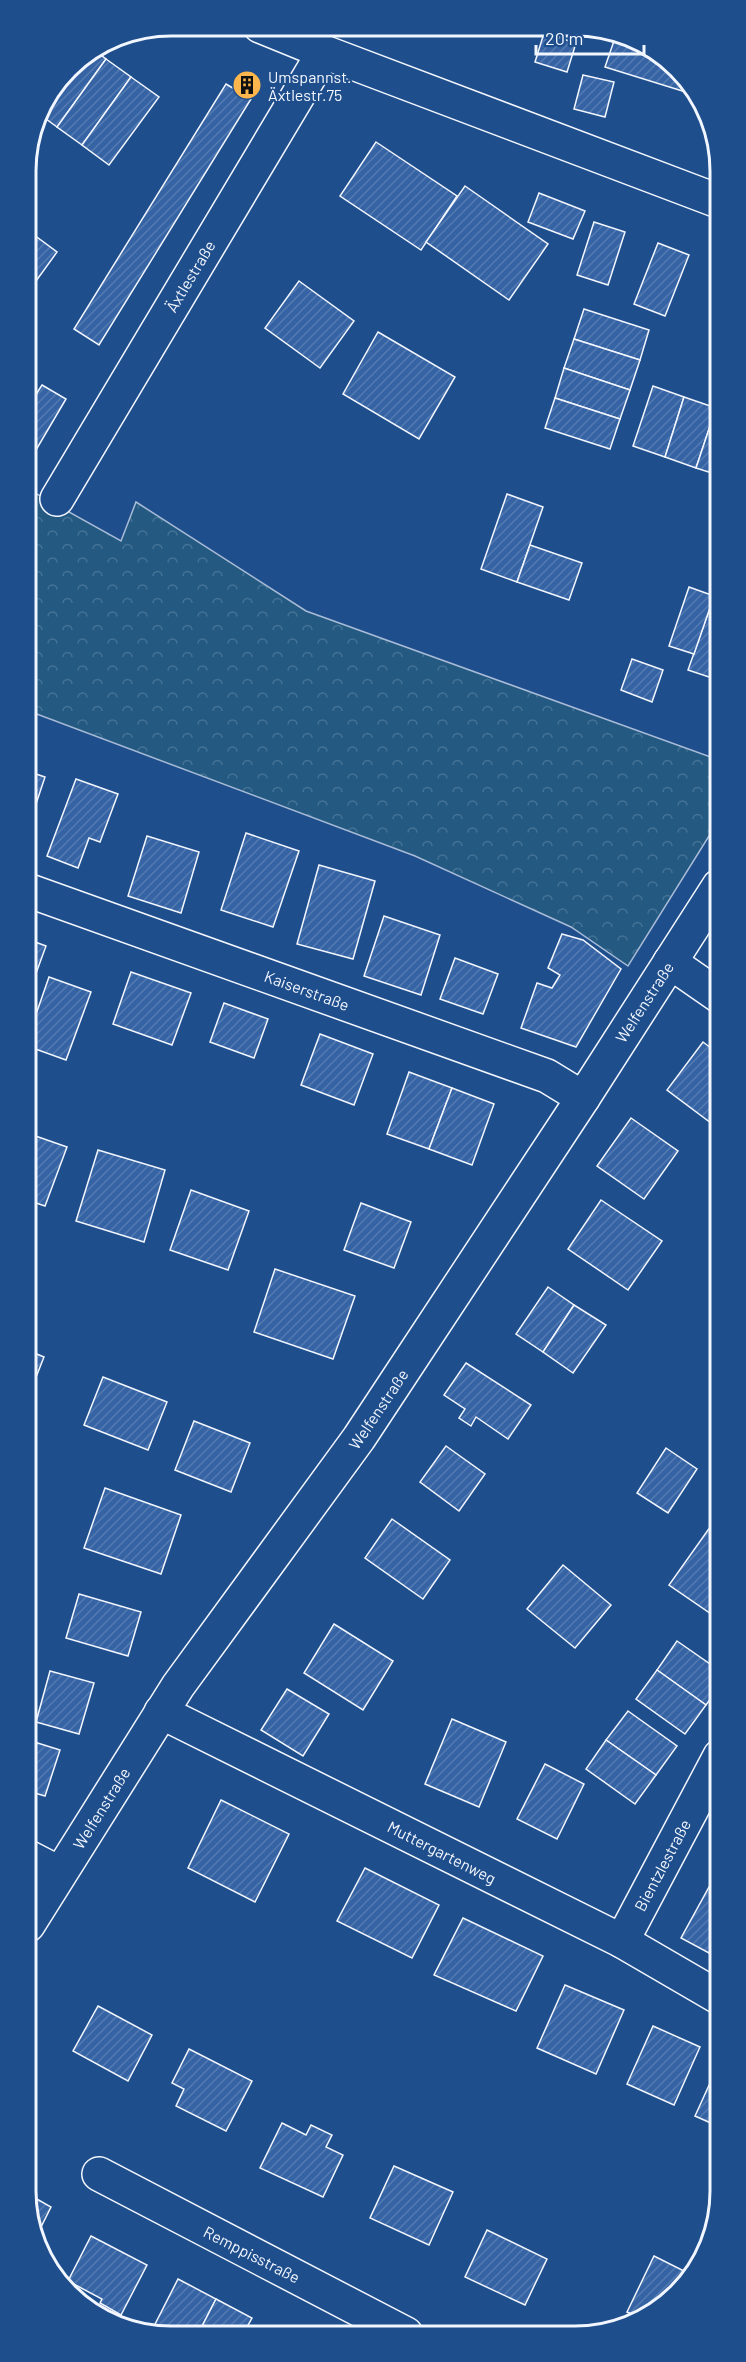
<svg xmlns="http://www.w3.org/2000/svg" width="746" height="2362" font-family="Barlow,sans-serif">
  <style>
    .park { fill: url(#park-crowns); stroke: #a8bbd7; stroke-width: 1.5 }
    .building { fill: url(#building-hatch); stroke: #f2f6ff; stroke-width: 1.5 }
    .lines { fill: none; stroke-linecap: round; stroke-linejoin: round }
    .minor-casing { stroke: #f2f6ff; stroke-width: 36 }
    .tertiary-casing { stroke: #f2f6ff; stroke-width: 36 }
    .minor { stroke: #1f4e8c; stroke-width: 33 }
    .tertiary { stroke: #1f4e8c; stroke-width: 33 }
    .labels { text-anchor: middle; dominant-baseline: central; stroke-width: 4.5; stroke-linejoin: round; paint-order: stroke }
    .poi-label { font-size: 16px; fill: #f2f6ff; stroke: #1f4e8c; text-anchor: start }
    .street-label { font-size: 16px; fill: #f2f6ff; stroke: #1f4e8c }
    .rim { fill: none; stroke: #f2f6ff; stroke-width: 3 }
  </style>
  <defs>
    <pattern id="park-crowns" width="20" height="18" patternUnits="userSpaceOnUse" patternTransform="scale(1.5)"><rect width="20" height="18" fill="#245a82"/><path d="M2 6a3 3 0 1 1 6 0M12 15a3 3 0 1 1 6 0" fill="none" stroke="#447295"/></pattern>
    <pattern id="building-hatch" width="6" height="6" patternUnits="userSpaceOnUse" patternTransform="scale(1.5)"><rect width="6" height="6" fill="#3563a3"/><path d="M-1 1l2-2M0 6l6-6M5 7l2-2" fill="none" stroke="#537ab1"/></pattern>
  </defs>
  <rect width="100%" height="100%" fill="#1f4e8c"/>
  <path class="park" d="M26 488 121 541 136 502 306 611 719 760V820L628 966 571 927 415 856 26 710Z"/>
  <g class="building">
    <path d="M544 33 576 43 567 72 535 62Z"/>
    <path d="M616 35 678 68 692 94 605 67Z"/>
    <path d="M94 50 106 59 57 127 38 113 68 68Z"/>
    <path d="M106 59 131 77 82 145 57 127Z"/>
    <path d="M247 72 260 80 248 98 235 90Z"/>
    <path d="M583 75 614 82 605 117 574 109Z"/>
    <path d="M131 77 159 97 109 165 82 145Z"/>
    <path d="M226 84 251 99 99 345 74 329Z"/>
    <path d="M376 142 457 196 421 250 340 196Z"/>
    <path d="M465 186 548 244 509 300 426 242Z"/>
    <path d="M539 193 585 211 573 239 528 222Z"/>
    <path d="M594 222 625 232 608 285 577 275Z"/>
    <path d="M26 229 57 252 26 295Z"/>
    <path d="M658 243 689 255 665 316 634 304Z"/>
    <path d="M299 281 354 321 320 368 265 328Z"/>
    <path d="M584 309 649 330 640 360 574 339Z"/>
    <path d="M378 332 455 377 419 439 343 394Z"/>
    <path d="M574 339 640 360 630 390 564 368Z"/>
    <path d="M564 368 630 390 620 419 555 398Z"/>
    <path d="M42 385 66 399 26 467V410Z"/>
    <path d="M653 386 684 397 665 457 633 446Z"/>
    <path d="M684 397 716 408 696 468 665 457Z"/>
    <path d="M555 398 620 419 610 449 545 428Z"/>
    <path d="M716 408 718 409V475L696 468Z"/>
    <path d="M507 494 543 507 517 582 481 569Z"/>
    <path d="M530 545 582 563 569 600 517 582Z"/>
    <path d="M718 585V680L688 670Z"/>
    <path d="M689 587 714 596 694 654 669 646Z"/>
    <path d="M632 659 663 670 652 702 621 690Z"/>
    <path d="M27 771 45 777 29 825 27 824Z"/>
    <path d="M76 779 118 794 100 842 89 838 78 868 47 856Z"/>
    <path d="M246 833 299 851 273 927 221 910Z"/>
    <path d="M147 836 199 852 181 913 128 896Z"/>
    <path d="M319 865 375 881 353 959 297 944Z"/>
    <path d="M384 916 440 935 421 995 364 976Z"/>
    <path d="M562 934 583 940 621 969 576 1047 521 1028 537 983 552 988 560 975 548 968Z"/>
    <path d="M27 939 46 946 27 998Z"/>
    <path d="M455 958 498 974 483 1014 440 999Z"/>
    <path d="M131 972 191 993 172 1045 113 1024Z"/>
    <path d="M49 977 91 992 66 1060 27 1046V1040Z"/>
    <path d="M224 1003 268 1019 254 1058 210 1042Z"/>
    <path d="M320 1034 373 1054 354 1105 301 1085Z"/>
    <path d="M703 1042 719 1054V1129L667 1090Z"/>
    <path d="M409 1072 452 1088 429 1149 387 1134Z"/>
    <path d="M452 1088 494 1104 472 1165 429 1149Z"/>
    <path d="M631 1118 678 1151 644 1199 597 1166Z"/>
    <path d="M27 1133 67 1147 45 1206 27 1200Z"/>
    <path d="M98 1150 165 1170 144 1242 76 1221Z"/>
    <path d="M191 1190 249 1211 228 1270 170 1250Z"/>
    <path d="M601 1200 662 1241 628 1290 568 1249Z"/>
    <path d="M361 1203 411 1222 394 1268 344 1250Z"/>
    <path d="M275 1269 355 1296 333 1359 254 1332Z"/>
    <path d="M548 1287 574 1305 543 1352 516 1334Z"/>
    <path d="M574 1305 606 1325 573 1373 543 1352Z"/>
    <path d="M27 1350 44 1357 27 1400Z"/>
    <path d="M466 1363 531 1405 508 1439 476 1417 471 1426 459 1418 465 1409 444 1395Z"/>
    <path d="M103 1377 167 1402 148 1450 84 1425Z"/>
    <path d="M194 1421 250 1443 231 1492 175 1470Z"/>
    <path d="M446 1446 485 1474 459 1511 420 1482Z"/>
    <path d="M666 1448 697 1469 668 1513 637 1493Z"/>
    <path d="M105 1488 181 1515 161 1574 84 1548Z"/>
    <path d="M392 1519 450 1560 423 1599 365 1558Z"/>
    <path d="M713 1523 719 1528 720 1620 669 1585Z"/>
    <path d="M563 1565 611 1605 575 1648 527 1609Z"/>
    <path d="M79 1594 141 1612 128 1656 66 1638Z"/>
    <path d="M334 1624 393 1661 363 1710 304 1673Z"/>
    <path d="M677 1641 720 1671V1686L706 1705 657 1670Z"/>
    <path d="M657 1670 706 1705 685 1734 636 1699Z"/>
    <path d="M50 1671 94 1683 79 1734 36 1722Z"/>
    <path d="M287 1689 329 1714 303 1756 261 1730Z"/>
    <path d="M628 1711 677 1746 656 1775 606 1740Z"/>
    <path d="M452 1719 506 1742 479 1807 425 1784Z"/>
    <path d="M28 1740 60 1750 45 1796 28 1791Z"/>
    <path d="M606 1740 656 1775 635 1804 586 1769Z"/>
    <path d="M545 1764 584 1784 557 1839 517 1819Z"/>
    <path d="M221 1800 289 1834 255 1902 188 1868Z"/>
    <path d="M365 1868 439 1905 412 1958 337 1921Z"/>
    <path d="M714 1878 720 1881V1934L709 1953 681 1938Z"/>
    <path d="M463 1918 543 1956 516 2011 434 1975Z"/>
    <path d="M720 1934V1960L709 1953Z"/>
    <path d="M565 1985 624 2010 596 2074 537 2048Z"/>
    <path d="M98 2006 152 2035 128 2081 73 2051Z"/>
    <path d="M653 2026 700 2047 674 2105 627 2084Z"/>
    <path d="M189 2049 252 2081 226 2131 176 2106 184 2089 172 2083Z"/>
    <path d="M720 2061V2127L695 2116Z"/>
    <path d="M282 2123 306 2135 311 2125 332 2135 326 2147 343 2155 323 2197 260 2168Z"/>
    <path d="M394 2166 453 2192 429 2245 370 2218Z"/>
    <path d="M28 2194 51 2207 37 2235 28 2219Z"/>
    <path d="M487 2230 547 2259 525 2305 465 2277Z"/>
    <path d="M91 2236 147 2265 121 2315 100 2303 102 2299 68 2281Z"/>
    <path d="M654 2256 692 2275 684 2287 643 2319 627 2312Z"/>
    <path d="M178 2279 216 2299 198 2334H150Z"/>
    <path d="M216 2299 252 2318 243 2334H198Z"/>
  </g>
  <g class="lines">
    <g class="minor-casing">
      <g id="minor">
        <path d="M260 26 324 52 718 201"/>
        <path d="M57 499 324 52"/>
        <path d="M27 890 547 1076 583 1098"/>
        <path d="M670 962 719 996"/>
        <path d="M161 1712 622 1941 720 1998"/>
        <path d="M28 1857 59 1873"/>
        <path d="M622 1941 720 1756"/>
        <path d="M99 2174 406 2334"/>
      </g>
    </g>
    <g class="tertiary-casing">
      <path id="tertiary" d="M28 1925 178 1686 359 1438 583 1098 719 886"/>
    </g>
    <use href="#minor" class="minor"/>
    <use href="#tertiary" class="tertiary"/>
  </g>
  <defs>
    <g id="building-disc" transform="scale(1.5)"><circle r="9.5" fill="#ffb74d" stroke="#1f4e8c"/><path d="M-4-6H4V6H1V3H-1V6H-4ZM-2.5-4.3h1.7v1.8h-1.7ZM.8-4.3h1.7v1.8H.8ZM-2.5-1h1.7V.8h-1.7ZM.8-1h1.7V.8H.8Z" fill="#111"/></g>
  </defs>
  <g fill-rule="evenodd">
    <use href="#building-disc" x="247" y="85"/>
  </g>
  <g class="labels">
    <g class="poi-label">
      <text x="268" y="76">Umspannst.<tspan x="268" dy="18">Äxtlestr.75</tspan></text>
    </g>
    <g class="street-label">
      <text transform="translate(190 276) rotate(-59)">Äxtlestraße</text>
      <text transform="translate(307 990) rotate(20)">Kaiserstraße</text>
      <text transform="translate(644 1002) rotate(-57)">Welfenstraße</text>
      <text transform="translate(378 1409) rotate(-56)">Welfenstraße</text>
      <text transform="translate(101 1808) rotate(-58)">Welfenstraße</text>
      <text transform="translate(442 1852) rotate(27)">Muttergartenweg</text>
      <text transform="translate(662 1865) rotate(-62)">Bientzlestraße</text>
      <text transform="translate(252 2254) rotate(27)">Remppisstraße</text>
    </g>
  </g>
  <path d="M0 0H746V2362H0ZM171 36H575A135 135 0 0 1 710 171V2191A135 135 0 0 1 575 2326H171A135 135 0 0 1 36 2191V171A135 135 0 0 1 171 36Z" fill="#1f4e8c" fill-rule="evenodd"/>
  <path class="rim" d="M171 36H575A135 135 0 0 1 710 171V2191A135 135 0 0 1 575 2326H171A135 135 0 0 1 36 2191V171A135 135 0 0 1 171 36Z"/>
  <path d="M536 45v9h108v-9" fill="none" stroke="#f2f6ff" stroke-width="3"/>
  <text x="545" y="45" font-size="18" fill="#f2f6ff" stroke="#1f4e8c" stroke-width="4.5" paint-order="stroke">20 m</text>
</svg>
